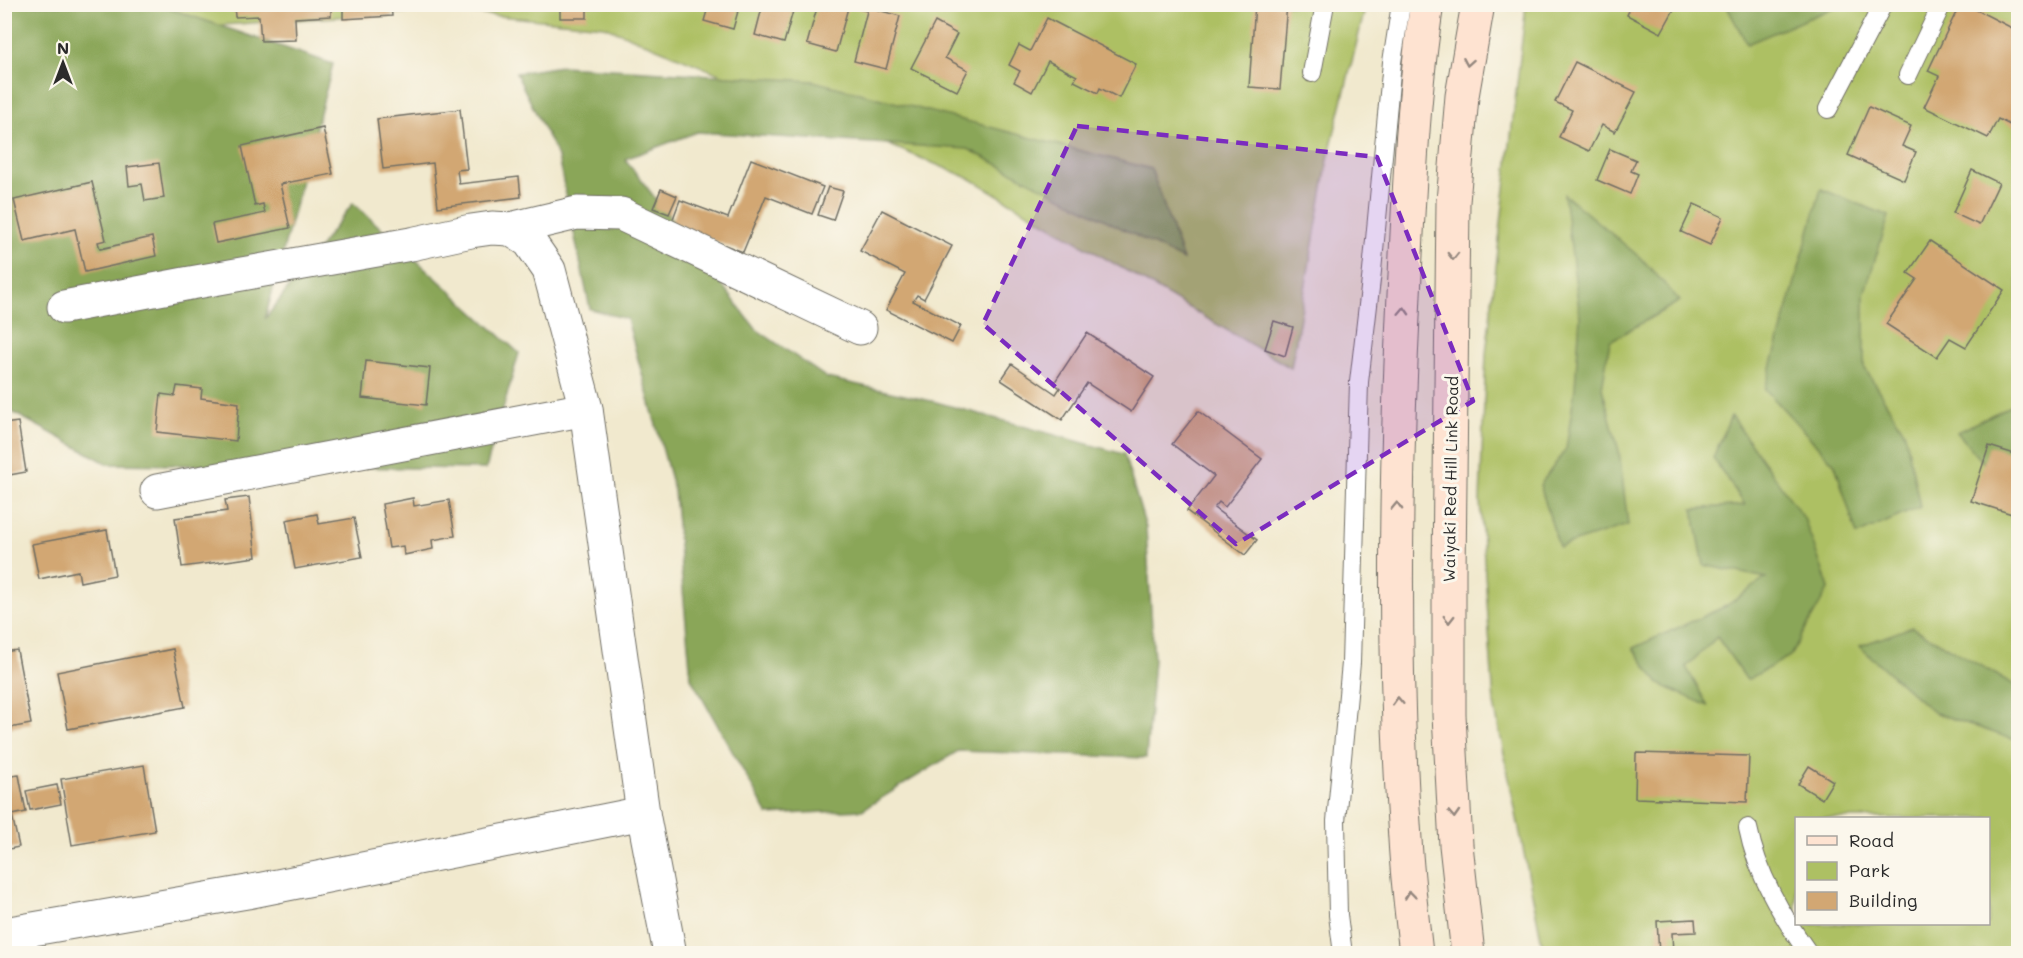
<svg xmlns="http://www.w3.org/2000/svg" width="2023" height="958" font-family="Mali,sans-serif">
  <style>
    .green { fill: #adc063; stroke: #6c7647; stroke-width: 1.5; fill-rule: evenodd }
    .forest { fill: #8aa659; stroke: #5a6842; stroke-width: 1.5 }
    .building { fill: #d2a773 }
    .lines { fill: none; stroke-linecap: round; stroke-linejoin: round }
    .lane-casing { stroke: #706e64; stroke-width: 20 }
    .street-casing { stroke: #706e64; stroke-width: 35 }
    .secondary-casing { stroke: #706e64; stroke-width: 35 }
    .lane { stroke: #fff; stroke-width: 18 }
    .street { stroke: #fff; stroke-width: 33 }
    .secondary { stroke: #fee3d1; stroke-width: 33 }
    .oneway { stroke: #94877e }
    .marked { fill: #7b2cbf; fill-opacity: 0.2; stroke: #7b2cbf; stroke-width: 4.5; stroke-dasharray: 12 8; stroke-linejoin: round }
    .labels { text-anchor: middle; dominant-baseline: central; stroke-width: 6; stroke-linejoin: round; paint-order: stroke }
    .street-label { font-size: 16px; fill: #2b2b2b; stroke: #fbf7ec }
  </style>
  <rect width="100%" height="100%" fill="#fbf7ec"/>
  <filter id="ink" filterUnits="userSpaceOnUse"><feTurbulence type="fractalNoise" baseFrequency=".0167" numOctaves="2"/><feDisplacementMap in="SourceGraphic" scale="12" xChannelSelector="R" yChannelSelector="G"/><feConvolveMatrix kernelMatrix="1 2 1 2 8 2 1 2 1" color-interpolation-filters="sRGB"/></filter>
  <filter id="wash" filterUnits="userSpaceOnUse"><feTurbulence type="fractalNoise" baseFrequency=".008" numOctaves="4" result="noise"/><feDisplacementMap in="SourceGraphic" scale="24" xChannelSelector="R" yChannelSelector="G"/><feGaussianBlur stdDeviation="1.35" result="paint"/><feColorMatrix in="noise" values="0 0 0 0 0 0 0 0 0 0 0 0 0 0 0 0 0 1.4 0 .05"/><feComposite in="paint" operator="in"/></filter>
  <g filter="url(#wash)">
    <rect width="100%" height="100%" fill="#f1e9ce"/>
    <g class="green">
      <path d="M4 5H1366L1329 154 1291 368 971 179 604 26 437 10 109 33Z"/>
      <path d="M1526 5H2018V953H1544L1494 704 1480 501 1486 354ZM1796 818H1988V924H1796Z"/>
    </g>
    <g class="forest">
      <path d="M4 5H159L333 64 265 319 353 203 519 353 486 469 108 464 5 408Z"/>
      <path d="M1726 5H1840L1747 44Z"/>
      <path d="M561 66 813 81 1151 169 1183 260 968 149 697 132 625 159 756 329 827 378 936 402 1124 454 1146 528 1154 660 1146 758 958 751 862 810 768 815 691 678 674 491 627 319 590 309 558 157 516 73Z"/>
      <path d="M1821 189 1889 216 1864 294V367L1905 433 1920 507 1857 535 1835 465 1765 389Z"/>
      <path d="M1564 194 1643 260 1680 301 1610 341 1602 388 1619 451 1628 525 1559 547 1540 485 1566 449 1575 388 1580 317Z"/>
      <path d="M2018 402V503L1957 432Z"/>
      <path d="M1731 416 1804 518 1829 588 1790 656 1747 680 1717 637 1686 667 1708 706 1659 684 1633 648 1726 606 1766 578 1704 565 1693 509 1745 505 1713 458Z"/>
      <path d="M1912 627 2018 687V741L1933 712 1859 646Z"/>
    </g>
    <g id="blocks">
      <g class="building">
        <path d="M234 4H331V16L295 18 296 40 261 41 259 16 235 17Z"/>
        <path d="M343 4H391L392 16 343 19Z"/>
        <rect x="560" y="4" width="27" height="14"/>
        <path d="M709 4H740L733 29 704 21Z"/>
        <path d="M763 4H795L784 43 755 35Z"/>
        <path d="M818 4H849L836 52 807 44Z"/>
        <path d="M855 4H880L878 10 900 16 886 69 854 61 867 11 854 8Z"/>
        <path d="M1255 4H1287L1280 89 1249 87Z"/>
        <path d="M1632 4H1677L1661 33 1627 15Z"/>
        <path d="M1960 4H1965L2018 31V63L2017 68H2018V129L1998 119 1988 138 1924 107 1939 76 1928 71Z"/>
        <path d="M1047 18 1136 64 1119 98 1100 88 1098 93 1074 81 1077 76 1048 61 1032 92 1014 82 1020 71 1009 65 1019 45 1030 51Z"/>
        <path d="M935 22 957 34 945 58 968 70 957 91 911 68Z"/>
        <path d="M1575 62 1636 92 1615 132 1602 125 1589 151 1559 137 1572 110 1555 102Z"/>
        <path d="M1869 107 1911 126 1902 146 1916 152 1904 180 1848 155Z"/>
        <path d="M460 109 467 169 457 170 459 184 519 177 521 197 438 207 433 163 383 169 377 119Z"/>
        <path d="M323 128 333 174 280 184 290 228 216 243 212 224 265 213 263 204 255 206 242 146Z"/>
        <path d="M1610 149 1636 160 1631 171 1638 174 1630 194 1597 180Z"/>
        <path d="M751 159 823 187 812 214 766 196 743 252 671 224 680 200 728 218Z"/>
        <path d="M159 163 164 198 145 201 142 184 129 186 127 167Z"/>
        <path d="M1972 170 1999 183 1979 225 1953 213Z"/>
        <path d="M92 182 106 240 98 242 100 249 152 237 156 256 85 272 75 229 24 241 14 200Z"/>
        <path d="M828 187 843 191 833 220 818 215Z"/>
        <path d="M661 189 677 196 669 214 653 208Z"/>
        <path d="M1694 204 1723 217 1710 245 1681 232Z"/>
        <path d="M882 210 952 246 924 299 917 295 913 301 961 326 952 343 886 310 905 274 860 251Z"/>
        <path d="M1930 241 2004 290 1966 347 1950 338 1937 357 1886 324 1917 279 1908 273Z"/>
        <path d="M1274 321 1293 327 1285 356 1265 349Z"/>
        <path d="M1087 333 1154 377 1131 412 1087 383 1062 420 1001 380 1012 364 1056 394 1060 388 1054 383Z"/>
        <path d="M366 361 430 368 426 405 362 398Z"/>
        <path d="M177 386 202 389 201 398 239 403 236 441 157 432 161 394 175 396Z"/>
        <path d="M1198 411 1262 459 1225 507 1219 502 1214 508 1257 540 1245 555 1187 511 1214 476 1172 444Z"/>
        <path d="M18 422 26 472 4 476V424Z"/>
        <path d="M1989 446 2018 455V494L2012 514 1971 501Z"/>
        <path d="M249 497 256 557 182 567 175 518 227 511 225 500Z"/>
        <path d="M413 498 414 506 449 500 455 536 432 540 433 549 404 555 403 546 389 548 382 504Z"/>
        <path d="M317 514 319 524 354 518 362 557 295 569 286 520Z"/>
        <path d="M107 530 115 575 80 582 78 571 39 579 32 544Z"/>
        <path d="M173 649 185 707 68 729 57 672Z"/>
        <path d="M17 650 31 724 4 729V652Z"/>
        <path d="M1636 753 1749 756 1747 802 1635 798Z"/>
        <path d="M144 765 155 831 72 845 61 779Z"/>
        <path d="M1809 766 1833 781 1822 799 1798 784Z"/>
        <path d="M19 775 26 812 12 815 19 847 4 850V777Z"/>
        <path d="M57 785 61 804 30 810 26 791Z"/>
        <path d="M1695 919 1696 932 1672 933 1673 954H1659L1657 921Z"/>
      </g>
    </g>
  </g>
  <g filter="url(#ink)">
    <use href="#blocks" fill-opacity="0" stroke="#706e64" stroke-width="1.5"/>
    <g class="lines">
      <g class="lane-casing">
        <g id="lane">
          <path d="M1312 73 1325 4"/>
          <path d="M1908 75 1942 4"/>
          <path d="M1828 109 1883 4"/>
          <path d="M1748 828C1757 874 1782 916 1809 954"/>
          <path d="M1343 954 1338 915 1336 821 1351 663 1359 382 1372 271 1392 62 1401 4"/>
        </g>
      </g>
      <g class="street-casing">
        <g id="street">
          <path d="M510 229 577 213 621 214 860 328"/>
          <path d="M64 307 185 284 411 244 471 231 492 228 510 229 529 241 549 270 586 409 643 813 670 954"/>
          <path d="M157 491 586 409"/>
          <path d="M4 934 247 892 643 813"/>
        </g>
      </g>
      <g class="secondary-casing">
        <g id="secondary">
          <path d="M1416 954C1412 916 1407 877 1405 839 1392 658 1395 476 1404 295 1409 198 1412 100 1427 4"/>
          <path d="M1468 954 1456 845 1449 715V573L1453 202 1462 96 1478 4"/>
        </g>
      </g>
      <use href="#lane" class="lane"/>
      <use href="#street" class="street"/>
      <use href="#secondary" class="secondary"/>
    </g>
    <defs><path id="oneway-chevron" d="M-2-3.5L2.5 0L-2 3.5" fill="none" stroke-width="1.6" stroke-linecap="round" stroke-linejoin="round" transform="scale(1.5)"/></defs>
    <g class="oneway">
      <use href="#oneway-chevron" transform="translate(1468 62) rotate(100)"/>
      <use href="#oneway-chevron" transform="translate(1453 256) rotate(90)"/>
      <use href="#oneway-chevron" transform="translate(1404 311) rotate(-87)"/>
      <use href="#oneway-chevron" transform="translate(1397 506) rotate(-88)"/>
      <use href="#oneway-chevron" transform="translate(1449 619) rotate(90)"/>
      <use href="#oneway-chevron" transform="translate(1398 701) rotate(-92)"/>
      <use href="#oneway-chevron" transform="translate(1454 814) rotate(87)"/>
      <use href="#oneway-chevron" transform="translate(1410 895) rotate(-96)"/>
    </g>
  </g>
  <path class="marked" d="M1077 126 1377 157 1473 401 1236 544 983 324Z"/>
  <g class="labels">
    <g class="street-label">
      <text transform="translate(1450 479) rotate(-89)">Waiyaki Red Hill Link Road</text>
    </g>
  </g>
  <rect width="2023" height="958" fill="none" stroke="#fbf7ec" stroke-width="24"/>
  <rect x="1795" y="817" width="195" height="108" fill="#fbf7ec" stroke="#a8a59f" stroke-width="1.5"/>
  <rect x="1807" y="836" width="30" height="9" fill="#fee3d1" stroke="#a8a59f" stroke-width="1.5"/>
  <text x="1849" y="847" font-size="18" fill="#2b2b2b">Road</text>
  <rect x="1807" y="862" width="30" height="18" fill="#adc063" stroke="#a8a59f" stroke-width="1.5"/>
  <text x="1849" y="877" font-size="18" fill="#2b2b2b">Park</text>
  <rect x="1807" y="892" width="30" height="18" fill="#d2a773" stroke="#a8a59f" stroke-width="1.5"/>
  <text x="1849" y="907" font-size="18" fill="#2b2b2b">Building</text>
  <g transform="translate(63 63)" stroke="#fbf7ec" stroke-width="4.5" paint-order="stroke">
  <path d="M0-4.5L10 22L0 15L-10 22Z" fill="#2b2b2b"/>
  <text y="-9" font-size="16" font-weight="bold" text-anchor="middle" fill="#2b2b2b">N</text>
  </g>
</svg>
